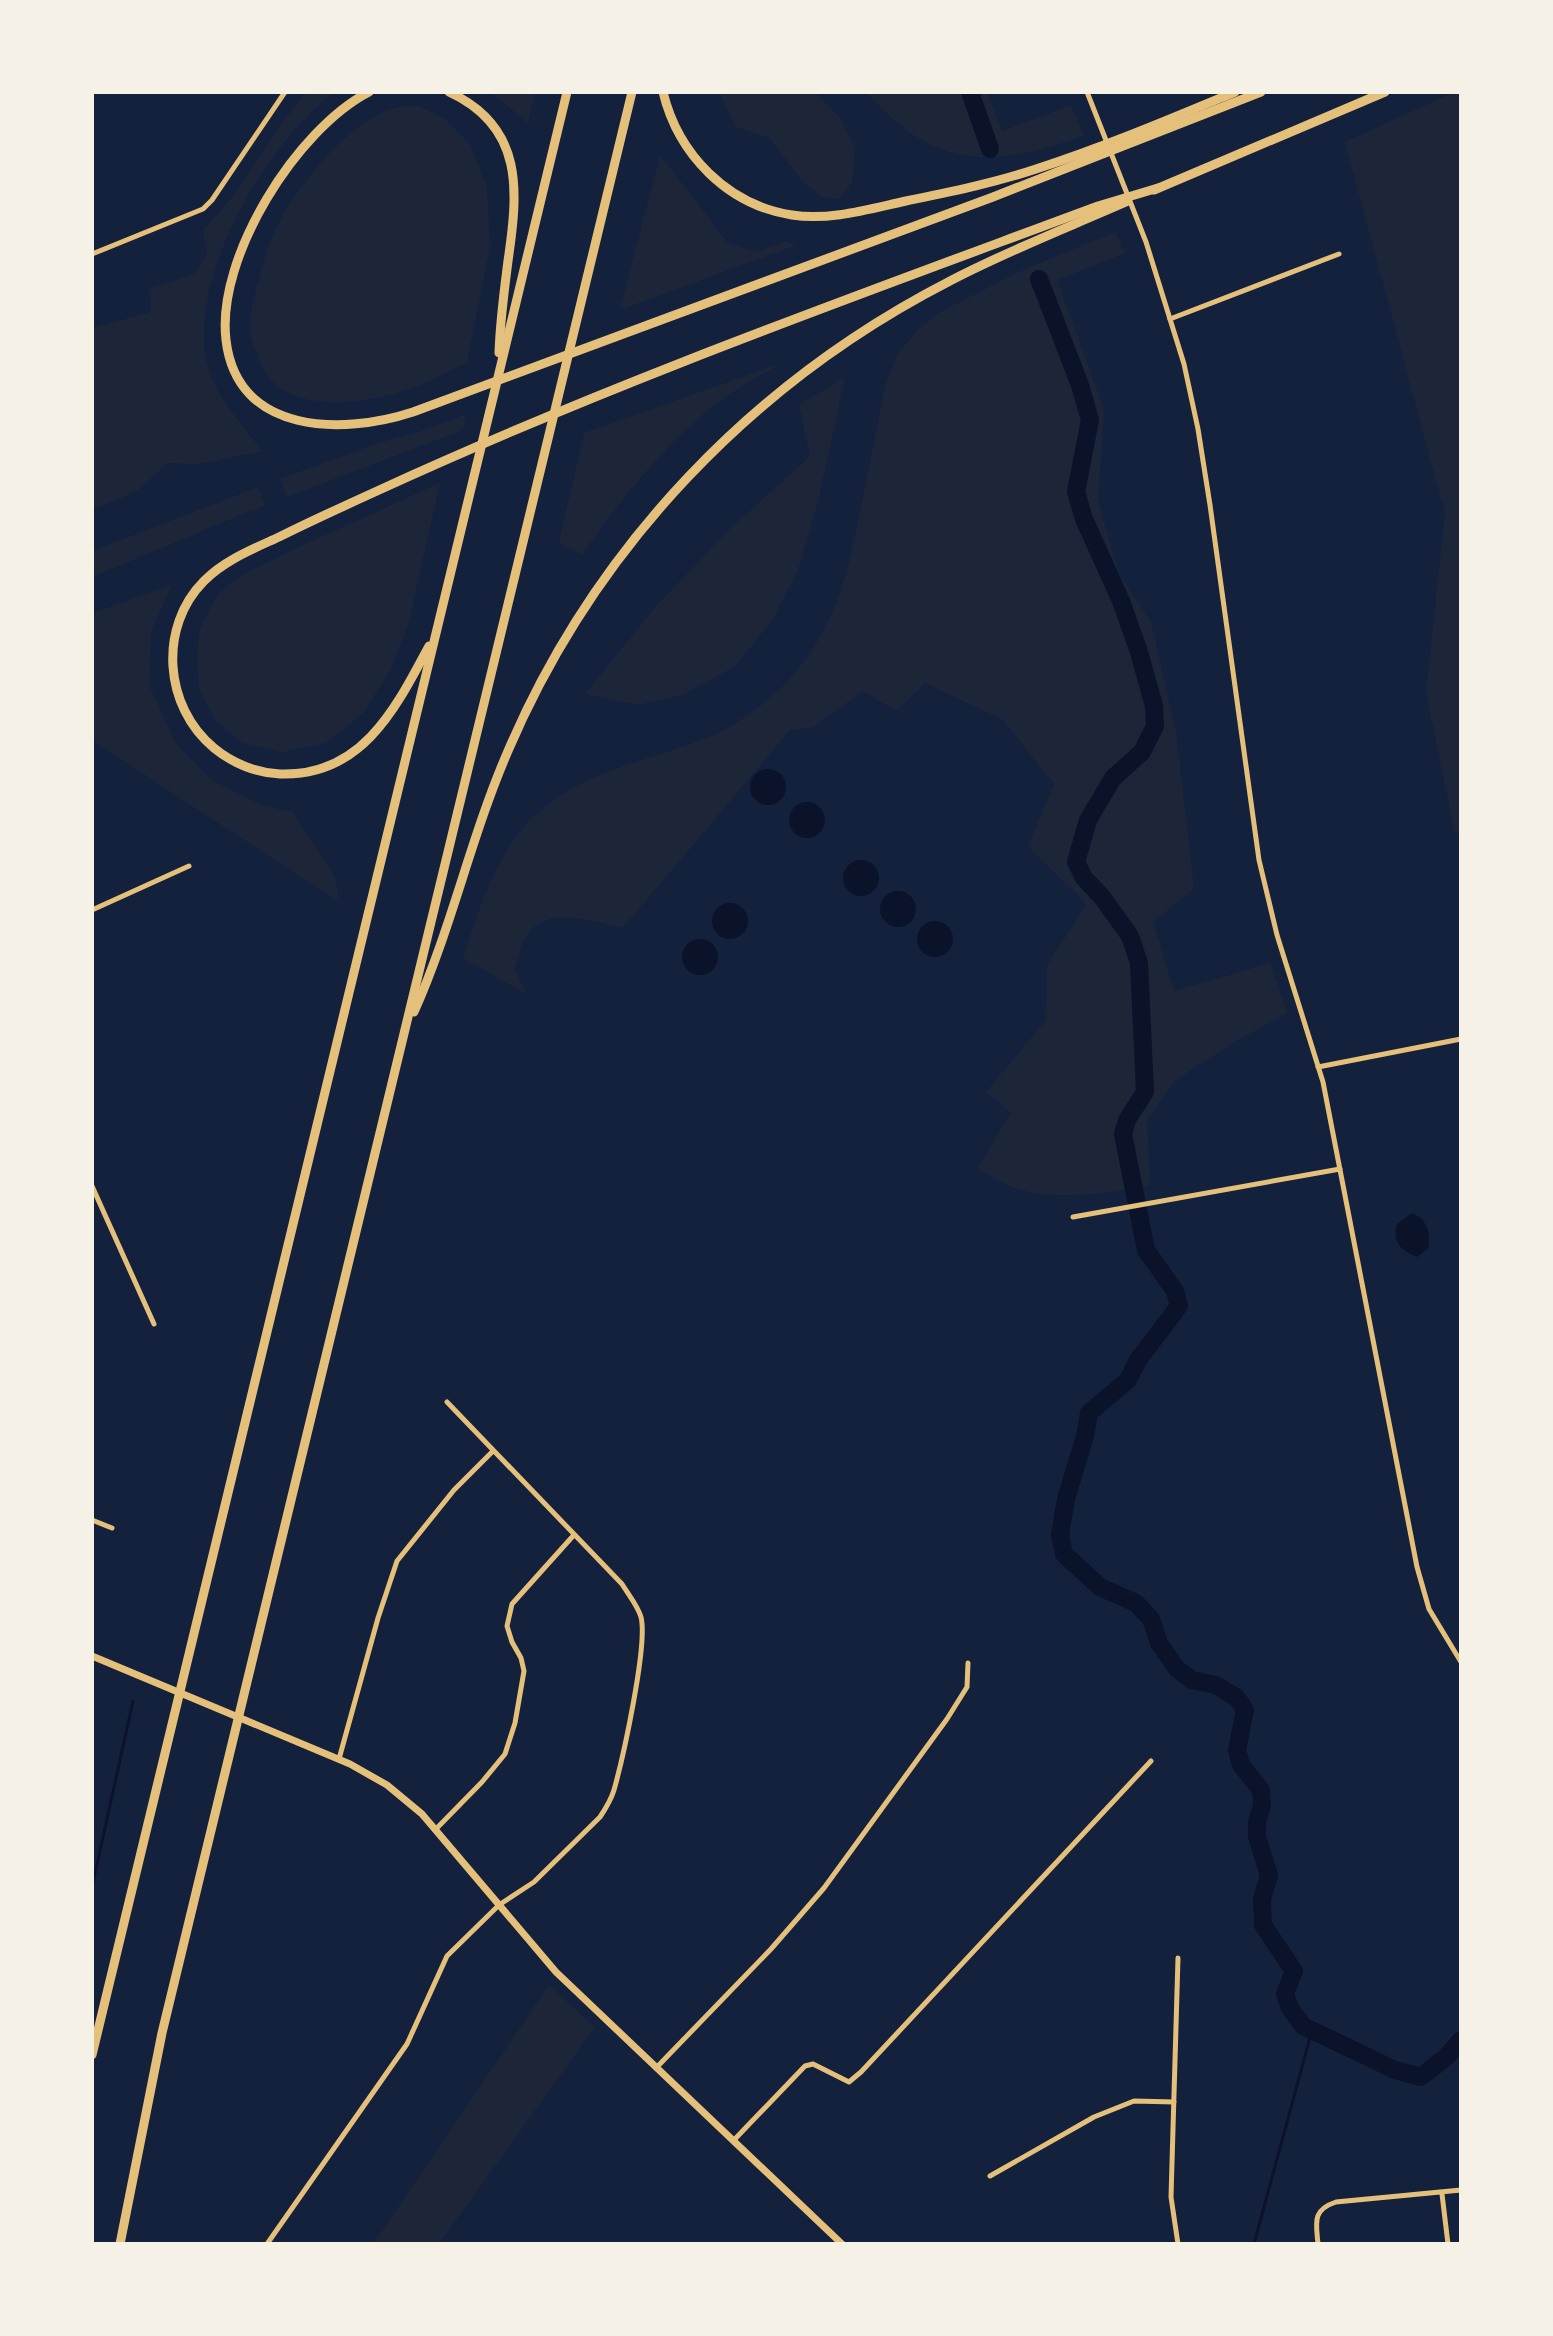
<svg xmlns="http://www.w3.org/2000/svg" width="1553" height="2336" font-family="'Source Sans 3',sans-serif">
  <style>
    .green { fill: #1d2539 }
    .water { fill: #0b132b }
    .lines { fill: none; stroke-linecap: round; stroke-linejoin: round }
    .stream { stroke: #0b132b; stroke-width: 3 }
    .river { stroke: #0b132b; stroke-width: 18 }
    .minor { stroke: #e5c07b; stroke-width: 5 }
    .secondary { stroke: #e5c07b; stroke-width: 7 }
    .motorway { stroke: #e5c07b; stroke-width: 9 }
  </style>
  <rect width="100%" height="100%" fill="#14213d"/>
  <g class="green">
    <path d="M306 92H335C267 142 187 277 207 363 214 395 243 426 263 451L198 464 167 463 139 490 92 510V328L151 312 150 288 194 274 207 254 203 230C244 190 269 136 306 92Z"/>
    <path d="M489 92H535L528 123 494 95Z"/>
    <path d="M719 92H815L840 118 855 148 852 183 839 199 822 197 801 180 770 138 736 127Z"/>
    <path d="M866 92H987L1002 131 1071 105 1084 136C989 169 936 170 866 92Z"/>
    <path d="M1454 92H1461V832L1455 833 1426 693 1445 514 1345 142Z"/>
    <path d="M419 106 446 120 470 144 487 188 490 247 467 362C451 370 434 379 418 386 372 404 281 419 260 362 257 353 251 342 250 333 249 301 269 237 285 211 308 175 352 119 395 108 402 106 411 106 419 106Z"/>
    <path d="M660 155 728 243 756 252 784 242 797 245 620 310Z"/>
    <path d="M1115 232 1125 253 1057 280 1104 409 1098 501 1119 574 1151 622 1176 732 1194 888 1153 922 1174 991 1270 963 1287 1013 1229 1045 1176 1080 1147 1120 1150 1186C1111 1193 1056 1201 1017 1189 1004 1184 990 1176 977 1169L1011 1113 986 1092 1046 1020 1047 965 1087 904 1028 846 1054 784 1003 720 925 683 896 711 863 691 814 727 790 730 623 928C592 921 544 903 525 939 520 947 518 959 515 969L526 994 463 958C477 916 489 874 516 837 564 773 636 766 706 738 746 722 789 686 812 650 844 599 850 559 862 502 870 462 878 423 886 383L898 353 917 331 937 314 1018 272Z"/>
    <path d="M782 363C759 377 734 389 713 406 661 449 620 500 582 555L559 542 584 433Z"/>
    <path d="M845 377 819 498 798 570 774 617 736 666 682 695 638 705 585 694 657 605 731 528 810 456 799 405Z"/>
    <path d="M466 414 463 430 287 497 280 479 378 443 424 430Z"/>
    <path d="M440 483 408 625 390 671 363 713 326 743 283 752 242 743 215 720 199 689 197 654 200 628 218 594 244 574 301 546Z"/>
    <path d="M258 487 265 505 92 577V551Z"/>
    <path d="M172 585 151 632 149 685 176 744 215 782 263 806 293 812 335 877 340 903 92 740V613Z"/>
    <path d="M549 1985 595 2027 439 2244H373Z"/>
  </g>
  <g class="water">
    <circle cx="768" cy="787" r="18"/>
    <circle cx="807" cy="820" r="18"/>
    <circle cx="861" cy="878" r="18"/>
    <circle cx="898" cy="909" r="18"/>
    <circle cx="730" cy="921" r="18"/>
    <circle cx="935" cy="939" r="18"/>
    <circle cx="700" cy="957" r="18"/>
    <path d="M1412 1213C1428 1220 1431 1233 1428 1249L1417 1257C1400 1250 1392 1242 1397 1224Z"/>
  </g>
  <g class="lines">
    <g class="stream">
      <path d="M92 1887 133 1701"/>
      <path d="M1254 2244 1312 2030"/>
    </g>
    <g class="river">
      <path d="M970 92 990 149"/>
      <path d="M1039 279 1080 385 1090 420 1076 492 1084 519 1121 601 1139 652 1154 706 1155 726 1142 752 1113 778 1088 820 1076 862 1084 878 1102 897 1130 936 1139 963 1145 1092 1127 1120 1123 1134 1146 1250 1175 1291 1179 1306 1138 1360 1128 1380 1089 1413 1085 1436 1066 1499 1060 1535 1064 1554 1100 1587 1136 1603 1151 1619 1159 1643 1177 1669 1192 1680 1216 1685 1237 1698 1245 1710 1237 1750 1241 1765 1261 1790 1262 1805 1257 1822V1837L1269 1875 1262 1899 1263 1925 1294 1971 1285 1994 1290 2008 1303 2026 1395 2070 1421 2077 1447 2056 1461 2040"/>
    </g>
    <g class="minor">
      <path d="M1087 92 1146 242 1184 364 1198 429 1210 505 1259 860 1277 935 1323 1082 1417 1567 1429 1609 1461 1662"/>
      <path d="M92 254 203 209 212 200 285 92"/>
      <path d="M1170 319 1339 254"/>
      <path d="M92 910 189 866"/>
      <path d="M1318 1067 1461 1039"/>
      <path d="M92 1186 154 1324"/>
      <path d="M1073 1217 1340 1169"/>
      <path d="M92 1520 112 1528"/>
      <path d="M339 1759 378 1618 397 1561 454 1490 493 1451"/>
      <path d="M435 1830 482 1782 505 1754 515 1723 524 1671 521 1658 512 1642 507 1626 512 1604 573 1536"/>
      <path d="M1178 1958 1171 2197 1178 2244"/>
      <path d="M656 2068 771 1949 824 1888 947 1719 967 1687 968 1663"/>
      <path d="M734 2140 805 2066 813 2064 849 2082 861 2072 1151 1761"/>
      <path d="M990 2176 1094 2117 1134 2101 1174 2102"/>
      <path d="M1442 2194 1448 2244"/>
      <path d="M267 2244 407 2044 447 1956 499 1905 534 1882 600 1817C606 1808 611 1800 614 1790 623 1758 648 1645 641 1617 638 1606 628 1594 622 1584L447 1402"/>
      <path d="M1318 2244C1316 2222 1312 2210 1336 2202L1461 2190"/>
    </g>
    <path class="secondary" d="M92 1656 350 1764 387 1785 422 1814 556 1972 842 2244"/>
    <g class="motorway">
      <path d="M369 92C297 129 216 257 226 340 237 435 343 435 413 412L993 197 1261 92"/>
      <path d="M449 92C525 127 518 192 508 261 504 292 500 322 499 353"/>
      <path d="M663 92C678 154 727 205 792 215 829 221 869 209 906 201 949 192 994 183 1036 169 1104 147 1170 119 1235 92"/>
      <path d="M1154 190 1385 92"/>
      <path d="M429 646C396 708 362 777 280 774 256 773 232 763 214 748 164 707 158 627 204 581 225 560 253 549 279 537 311 521 344 506 377 491 612 383 856 296 1098 206L1158 188"/>
      <path d="M414 1012C452 927 471 836 508 751 595 547 753 382 950 281 1007 251 1067 228 1126 202"/>
      <path d="M92 2055 567 92"/>
      <path d="M120 2244 162 2033 632 92"/>
    </g>
  </g>
  <rect width="1553" height="2336" fill="none" stroke="#f6f1e7" stroke-width="188"/>
</svg>
